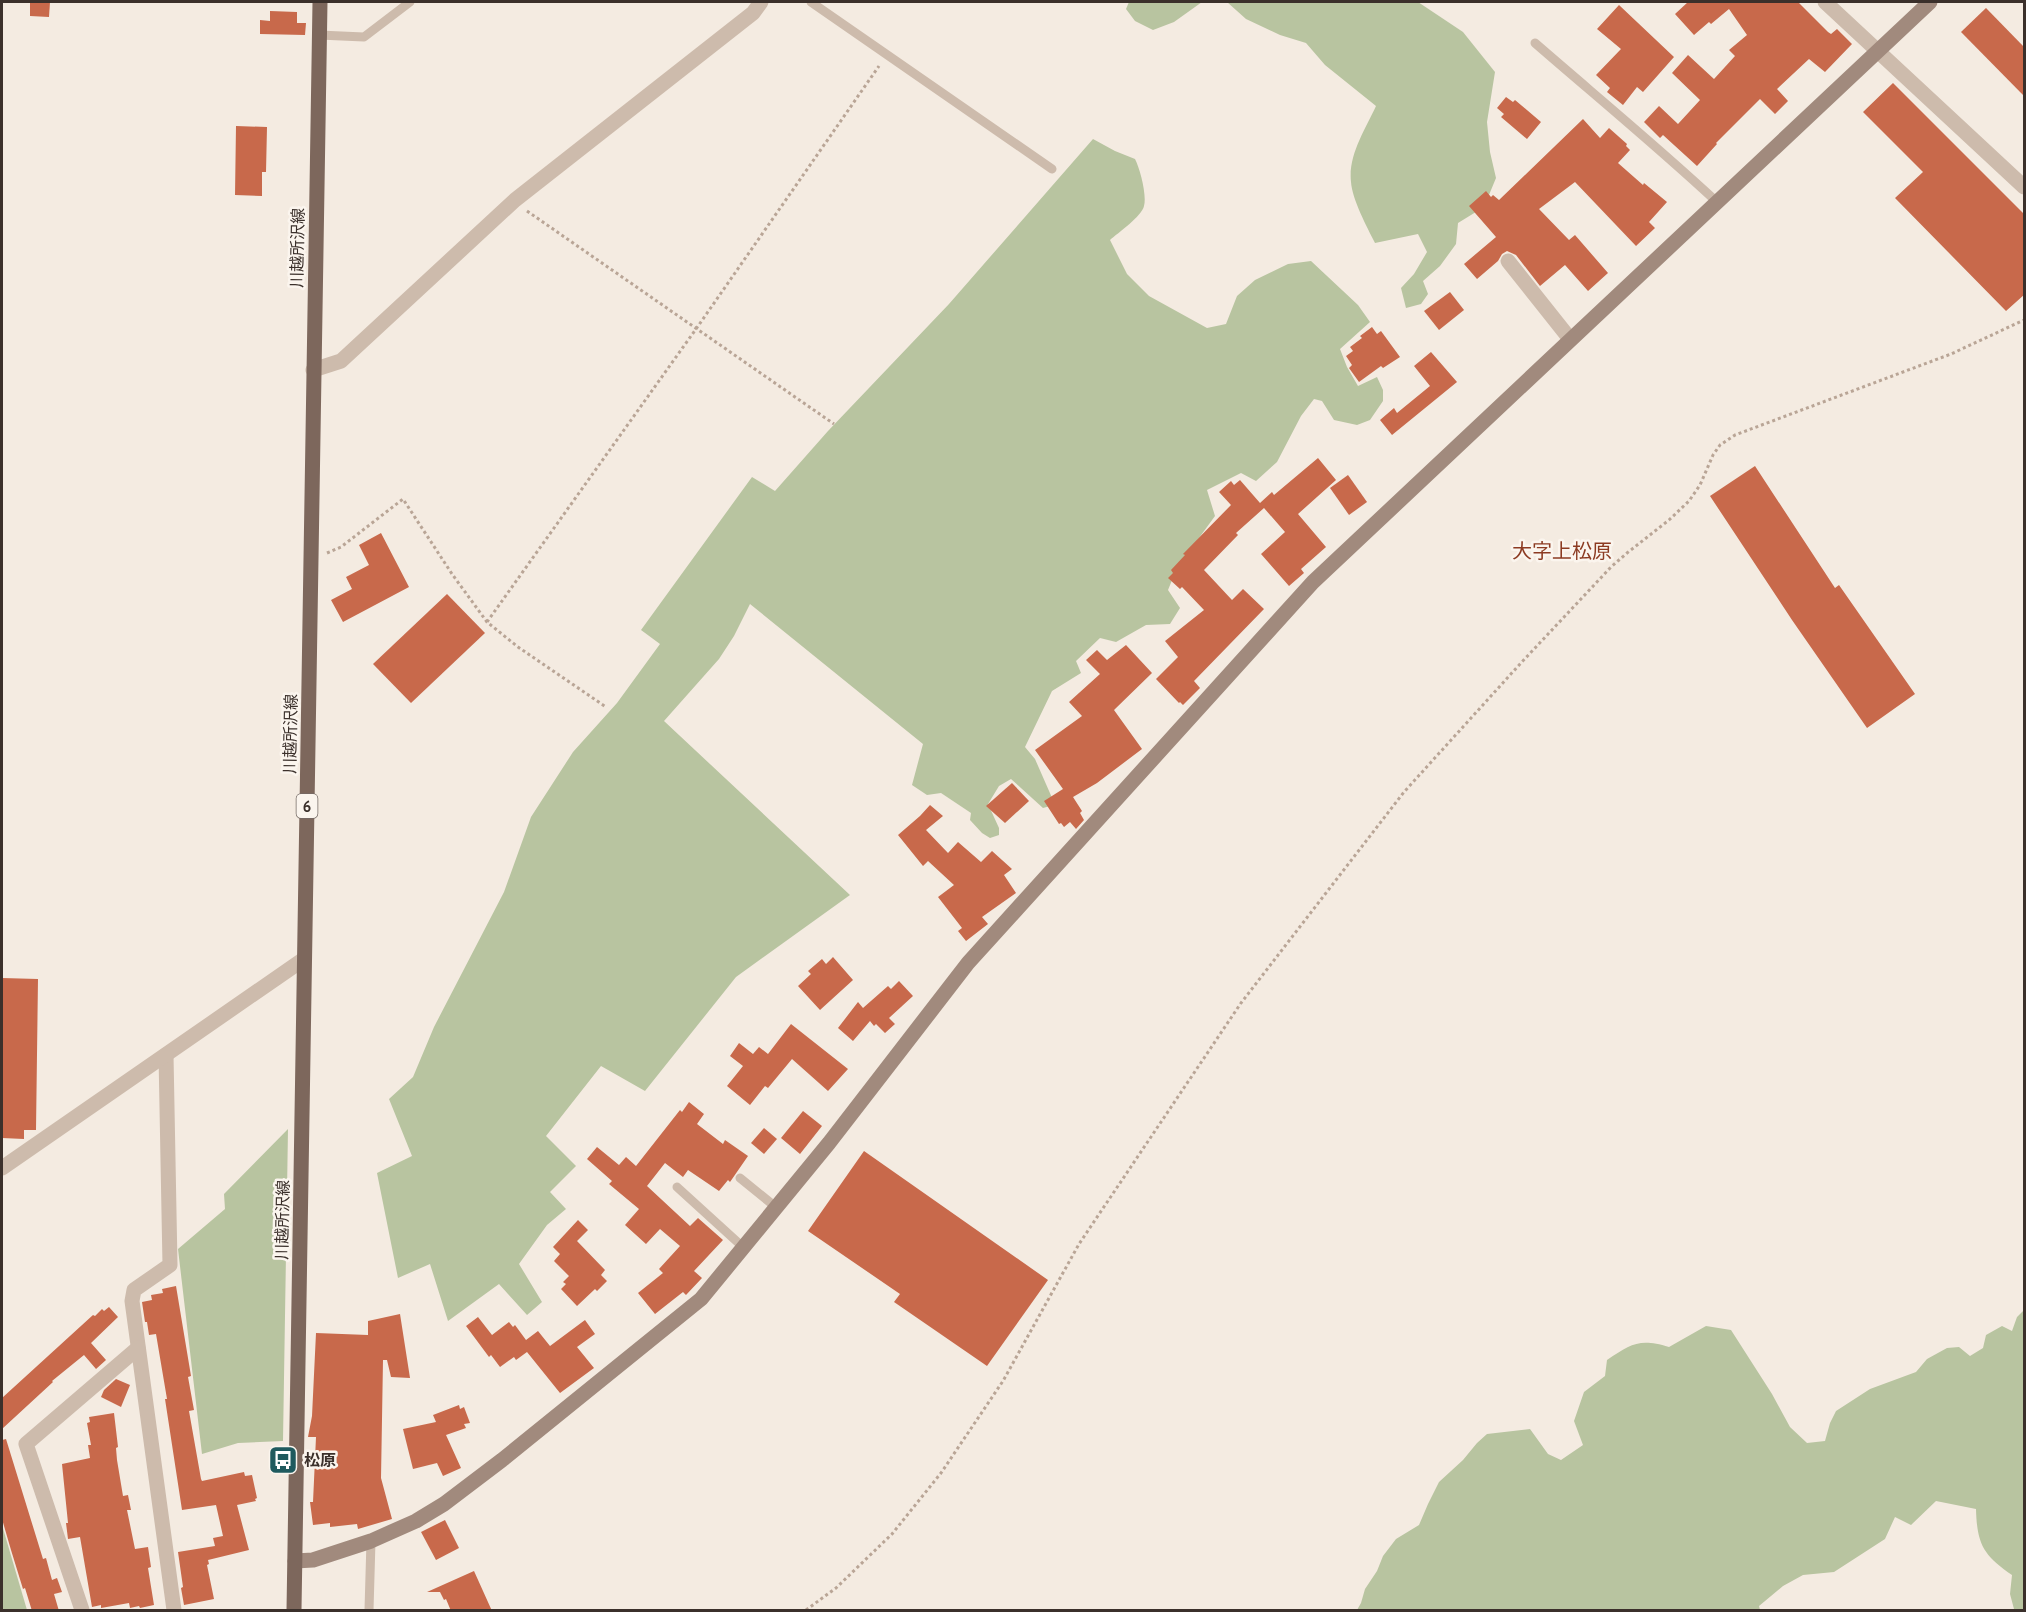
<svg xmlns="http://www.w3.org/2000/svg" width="2026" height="1612" font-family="'PT Sans','Noto Sans JP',sans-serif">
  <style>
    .green { fill: #b8c4a0 }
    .building { fill: #c8694b }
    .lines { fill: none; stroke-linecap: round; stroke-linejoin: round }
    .path { stroke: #b9a596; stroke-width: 3; stroke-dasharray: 3 3; stroke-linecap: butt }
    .lane { stroke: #cdbbac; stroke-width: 9 }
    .street { stroke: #cdbbac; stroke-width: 15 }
    .secondary { stroke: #a18a7d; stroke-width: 15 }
    .primary { stroke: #7d675c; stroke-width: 15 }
    .labels { text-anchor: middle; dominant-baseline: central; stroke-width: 5; stroke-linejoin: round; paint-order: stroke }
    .shield { fill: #fbf5ee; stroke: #756b66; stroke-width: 1.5 }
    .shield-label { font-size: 15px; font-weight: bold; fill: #3b302b }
    .street-label { font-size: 16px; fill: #3b302b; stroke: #fbf5ee }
    .poi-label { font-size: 16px; font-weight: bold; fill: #3b302b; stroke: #fbf5ee; text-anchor: start }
    .quarter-label { font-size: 20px; fill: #8c3b22; stroke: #fbf5ee }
  </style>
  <rect width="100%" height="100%" fill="#f4ebe1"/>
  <g class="green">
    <path d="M1129 2H1202L1174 22 1153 30 1135 21 1126 9Z"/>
    <path d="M1227 2H1418L1463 32 1495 72 1487 122 1490 152 1496 178 1484 207 1458 223 1456 244 1440 266 1423 281 1428 294 1421 304 1406 308 1401 288 1414 274 1427 252 1418 234 1375 243C1367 227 1352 199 1351 182 1348 155 1365 130 1376 106L1325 65 1306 43 1280 35 1246 19Z"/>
    <path d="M1093 139 1115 151 1135 159C1140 169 1147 195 1144 206 1142 216 1118 233 1110 240L1127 274 1149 296 1207 328 1226 324 1237 296 1255 280 1288 264 1311 261 1358 305 1370 322 1340 349 1347 367 1358 386 1377 377 1383 390V401L1370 420 1357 425 1334 420 1322 401 1314 399 1301 416 1277 462 1256 481 1241 473 1207 490 1215 516 1177 568 1168 590 1180 608 1170 624 1146 625 1116 642 1100 638 1076 661 1081 673 1052 691 1025 747 1035 759 1053 800 1050 806 1043 808 1011 779 999 786 988 804 999 828V835L990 838 982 833 970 820 971 813 941 793 927 795 912 785 923 744 750 604 734 636 719 659 664 721 850 895 736 977 645 1091 601 1066 546 1136 576 1166 550 1192 566 1209 547 1225 519 1264 542 1302 527 1315 499 1284 448 1321 430 1264 398 1278 377 1173 412 1156 389 1099 413 1077 434 1027 504 892 531 817 573 752 617 703 660 644 641 630 752 477 775 491 828 431 949 304Z"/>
    <path d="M288 1129 283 1441 238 1443 202 1454 178 1249 225 1209 224 1194Z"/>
    <path d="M2024 1310V1610L2014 1609 2010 1594 2012 1575C1983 1555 1977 1544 1976 1509L1936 1501 1911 1525 1895 1517 1885 1539 1834 1572 1803 1575 1783 1586 1759 1606 1760 1610H1357L1361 1603 1365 1589 1377 1571 1383 1556 1396 1539 1419 1525 1428 1504 1439 1482 1463 1460 1477 1443 1487 1434 1530 1429 1548 1454 1561 1460 1583 1445 1574 1421 1584 1392 1605 1376 1607 1360C1631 1344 1639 1338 1669 1347L1706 1326 1731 1330 1772 1394 1790 1427 1807 1443 1825 1441 1830 1423 1836 1411 1870 1389 1916 1372 1927 1359 1947 1348 1959 1347 1970 1356 1983 1348 1986 1335 2002 1326 2012 1331 2017 1317Z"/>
    <path d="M2 1525 27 1610H2Z"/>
  </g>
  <g class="building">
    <path d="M30 2H50L49 17 30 16Z"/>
    <path d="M1688 2H1798L1828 32 1831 34 1837 29 1852 44 1825 72 1809 59 1777 89 1788 101 1775 114 1760 99 1716 143 1717 144 1697 166 1663 135 1660 138 1644 122 1659 106 1678 124 1700 100 1672 73 1688 55 1714 79 1735 56 1729 50 1747 35 1729 9 1711 24 1709 22 1694 35 1675 14Z"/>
    <path d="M1619 5 1674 57 1643 92 1637 87 1623 105 1607 92 1610 88 1596 75 1621 49 1597 29Z"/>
    <path d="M1986 8 2025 48V97L1961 32Z"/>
    <path d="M270 11 297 12V23H306L305 35 260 34V20L270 21Z"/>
    <path d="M1893 83 2025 215V294L2006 311 1895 198 1923 172 1863 112Z"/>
    <path d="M1506 97 1513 102 1515 100 1541 122 1527 139 1501 117 1504 114 1497 108Z"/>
    <path d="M1583 119 1600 138 1609 128 1627 144 1626 146 1630 150 1618 163 1643 185 1644 183 1667 202 1649 222 1655 228 1636 246 1575 182 1539 209 1569 240 1575 235 1608 273 1588 291 1565 265 1540 286 1516 255 1507 251 1502 254 1498 261 1477 279 1464 264 1496 237 1469 206 1486 191 1491 197 1493 195 1499 200Z"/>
    <path d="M236 126 267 127 266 172H262V196L235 195Z"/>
    <path d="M1450 292 1464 310 1439 330 1424 311Z"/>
    <path d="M1372 327 1377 334 1381 331 1400 357 1383 368 1381 366 1359 382 1349 368 1352 365 1346 356 1353 351 1350 347 1362 338 1360 336Z"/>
    <path d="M1431 352 1457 382 1392 435 1380 420 1394 408 1397 413 1430 386 1414 366Z"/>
    <path d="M1318 458 1336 480 1298 514 1326 547 1301 569 1304 573 1289 586 1261 554 1285 532 1264 508 1236 533 1238 535 1204 570 1232 600 1243 589 1264 609 1194 681 1200 688 1183 705 1180 702 1179 703 1156 679 1178 657 1165 641 1204 610 1182 587 1180 589 1168 578 1173 573 1171 570 1185 555 1183 554 1231 505 1219 492 1231 481 1234 485 1240 480 1260 503 1272 492 1274 495Z"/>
    <path d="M1755 466 1835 588 1839 585 1915 694 1867 728 1792 620 1710 496Z"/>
    <path d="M1348 475 1367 502 1349 515 1330 488Z"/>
    <path d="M381 533 409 587 343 622 331 600 352 589 346 577 369 565 359 545Z"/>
    <path d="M447 594 485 633 411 703 373 664Z"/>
    <path d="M1126 645 1152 673 1114 710 1142 749 1097 783 1073 797 1082 811 1080 813 1084 820 1076 829 1070 822 1064 827 1061 823 1059 824 1044 801 1063 789 1035 750 1082 716 1069 702 1100 674 1086 660 1097 650 1107 660Z"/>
    <path d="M1012 783 1029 801 1005 823 986 806Z"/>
    <path d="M930 805 943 816 926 830 948 853 958 842 981 862 992 851 1012 869 1004 875 1016 893 982 917 988 924 966 941 958 931 962 928 938 897 954 885 928 861 923 866 898 835 920 816Z"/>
    <path d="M833 957 853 980 820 1010 798 986 811 974 808 971 822 959 826 964Z"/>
    <path d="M2 978 38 979 36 1130H24V1139L2 1138Z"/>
    <path d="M899 981 913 996 889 1018 895 1024 885 1033 876 1024 874 1026 870 1021 853 1041 838 1028 858 1002 863 1008 888 986 891 989Z"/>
    <path d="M791 1024 848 1069 828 1091 792 1059 768 1088 765 1086 750 1105 727 1086 743 1066 730 1056 739 1043 753 1054 759 1047 768 1054Z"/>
    <path d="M689 1102 704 1114 697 1124 723 1144 725 1140 748 1156 730 1182 728 1180 719 1191 688 1170 683 1177 665 1163 647 1186 690 1226 698 1218 723 1240 694 1271 702 1278 686 1295 683 1292 655 1314 638 1293 663 1273 659 1269 680 1246 660 1229 646 1244 625 1225 639 1209 609 1184 612 1181 587 1159 597 1147 619 1165 626 1157 636 1166 680 1110 682 1112Z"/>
    <path d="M803 1111 822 1126 800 1154 781 1138Z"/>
    <path d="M764 1128 777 1139 764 1154 751 1143Z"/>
    <path d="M864 1151 1048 1280 987 1366 894 1302 900 1294 808 1231Z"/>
    <path d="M578 1220 588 1230 577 1241 605 1270 601 1275 607 1281 597 1291 595 1289 577 1306 561 1289 566 1284 563 1282 569 1276 554 1261 560 1254 553 1247Z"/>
    <path d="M176 1286 191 1376 188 1377 194 1410 189 1411 201 1479 202 1481 244 1472 245 1476 252 1475 257 1498 255 1499 256 1501 237 1505 249 1550 208 1560 209 1564 207 1565 214 1599 184 1605 181 1588 183 1587 178 1552 215 1546 213 1538 223 1536 216 1505 182 1510 165 1399H167L156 1334 149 1335 147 1322H145L142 1302 152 1300 151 1295 163 1293 162 1289Z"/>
    <path d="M109 1307 118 1317 91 1343 106 1360 96 1369 84 1355 52 1381 53 1382 2 1429V1398L93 1315 95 1316 102 1309 104 1311Z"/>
    <path d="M400 1314 410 1378 391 1377 387 1360H383L381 1478 392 1519 358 1529 357 1524 330 1527V1523L313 1525 310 1502H313L316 1437H308L312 1416 316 1333 368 1335V1321Z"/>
    <path d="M478 1317 492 1335 509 1322 513 1327 515 1325 526 1340 538 1331 550 1346 585 1320 595 1334 577 1347 594 1368 560 1393 527 1352 516 1360 514 1357 500 1367 491 1355 489 1357 466 1326Z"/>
    <path d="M116 1379 130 1385 121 1407 101 1397 104 1390Z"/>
    <path d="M459 1405 460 1409 464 1407 470 1423 464 1424 466 1428 446 1435 461 1468 443 1476 437 1463 413 1469 403 1429 436 1422 433 1415Z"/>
    <path d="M114 1413 118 1447 116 1448 117 1460 123 1496 128 1495 131 1510H127L135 1549 148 1547 151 1567 148 1568 154 1605 140 1608 139 1606 130 1608 129 1603 101 1608V1605L92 1607 80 1537 68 1539 66 1523H68L62 1464 90 1458 88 1445H91L87 1423 90 1422 89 1417Z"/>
    <path d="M6 1439 43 1559 46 1558 52 1580 57 1578 62 1592 54 1594 59 1611H32L25 1588 23 1589 11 1550 2 1519V1440Z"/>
    <path d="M445 1520 459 1548 436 1560 421 1532Z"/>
    <path d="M474 1571 492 1611H451L446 1599 444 1600 440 1592H427Z"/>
  </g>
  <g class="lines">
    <g class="path">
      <path d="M527 211 834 424"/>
      <path d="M327 553 341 547 403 499 452 574 487 622 518 647 606 707"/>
      <path d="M487 622 696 329 879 66"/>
      <path d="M806 1610 836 1588 892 1534 941 1473 1003 1381 1079 1244 1241 1003 1404 792 1520 664 1611 567 1627 553 1669 520 1689 501 1700 485 1713 455 1720 445 1735 435 1951 354 2024 320"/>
    </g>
    <g class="lane">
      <path d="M811 2 1052 169"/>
      <path d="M319 35 364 37 410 2"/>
      <path d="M1535 43C1596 96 1658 147 1717 202"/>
      <path d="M740 1178 777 1208"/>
      <path d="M677 1187 744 1248"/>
      <path d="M369 1610 371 1541"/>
    </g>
    <g class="street">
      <path d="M1825 2 2024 187"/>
      <path d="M1508 261 1570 339"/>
      <path d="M313 370 341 361 515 200 753 13 761 2"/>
      <path d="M166 1055 170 1265 134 1290 132 1301 174 1610"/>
      <path d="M2 1168 304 959"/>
      <path d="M82 1610 26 1444 138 1348"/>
    </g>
    <path class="secondary" d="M295 1561 313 1560 371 1541 416 1521 444 1504 502 1460 701 1299 829 1143 968 963 1313 582 1930 2"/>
    <path class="primary" d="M294 1610 320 2"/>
  </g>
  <defs>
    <g id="bus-square" transform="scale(1.5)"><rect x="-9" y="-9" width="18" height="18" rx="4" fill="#1f5a5e" stroke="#fbf5ee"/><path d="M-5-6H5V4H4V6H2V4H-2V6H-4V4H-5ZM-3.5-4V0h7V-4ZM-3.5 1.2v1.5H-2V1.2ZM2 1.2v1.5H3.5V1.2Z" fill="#fff"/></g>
  </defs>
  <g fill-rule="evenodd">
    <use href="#bus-square" x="283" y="1460"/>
  </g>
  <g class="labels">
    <rect class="shield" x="296.5" y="794" width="21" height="24" rx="4.5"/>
    <g class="shield-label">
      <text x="307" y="806">6</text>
    </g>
    <g class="street-label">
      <text transform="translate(297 248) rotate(-89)">川越所沢線</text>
      <text transform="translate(290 734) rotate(-89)">川越所沢線</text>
      <text transform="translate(282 1220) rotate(-89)">川越所沢線</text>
    </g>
    <g class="poi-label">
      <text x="304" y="1460">松原</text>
    </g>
    <g class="quarter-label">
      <text x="1562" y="551">大字上松原</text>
    </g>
  </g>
  <rect width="2026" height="1612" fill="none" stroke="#3b302b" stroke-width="6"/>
</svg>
